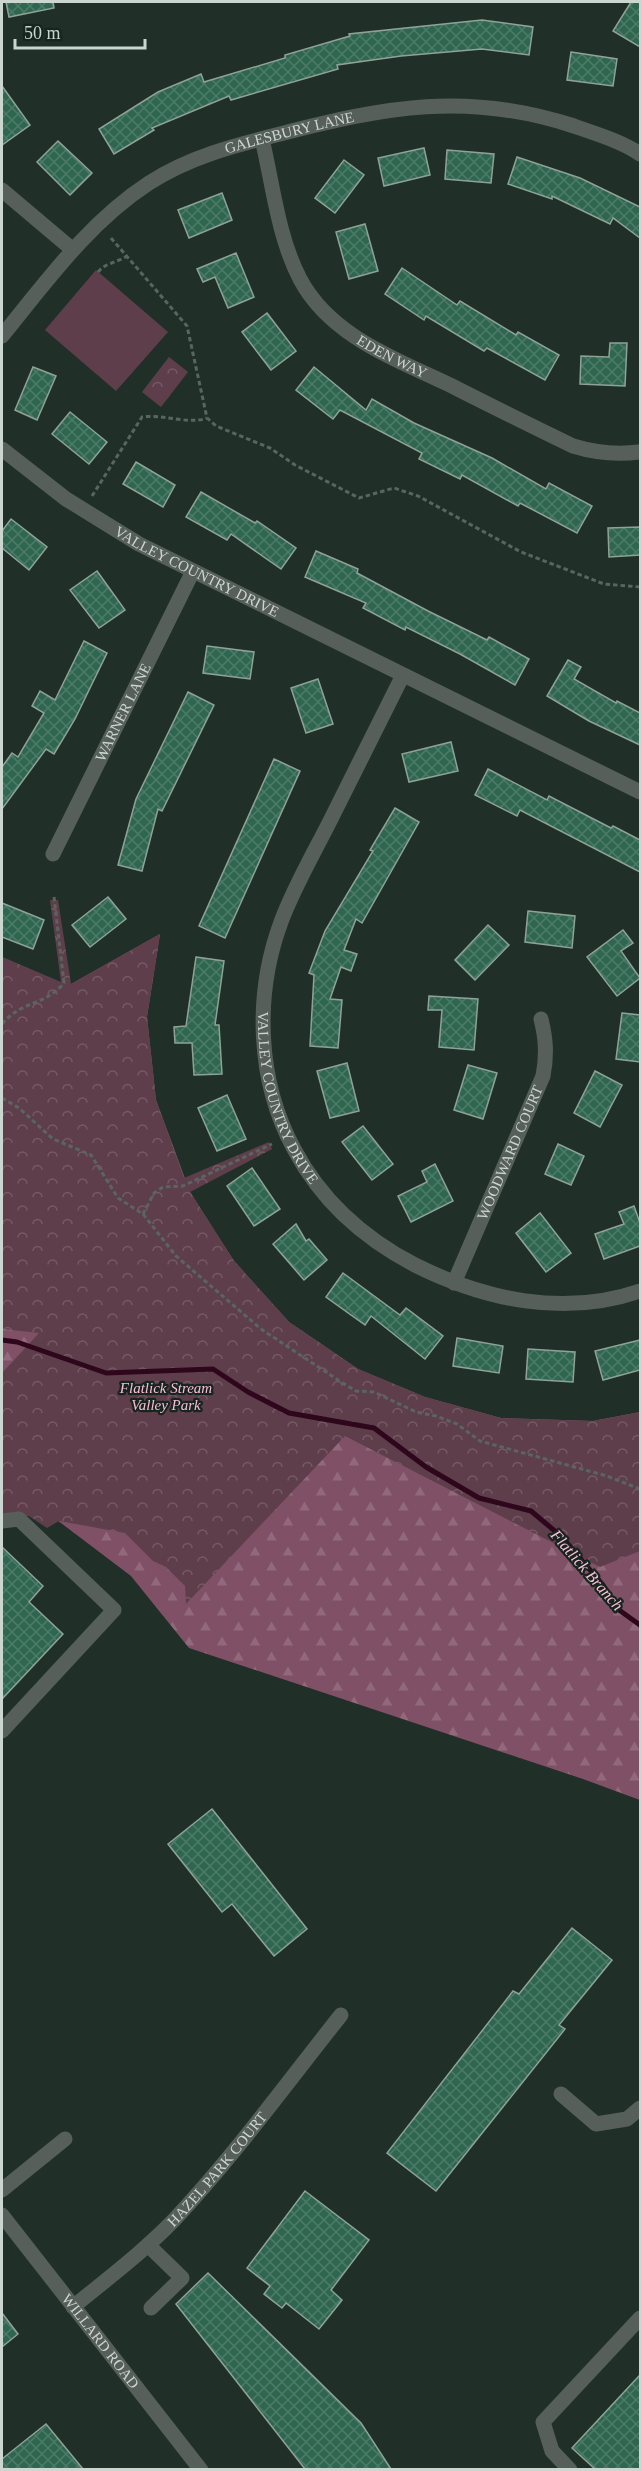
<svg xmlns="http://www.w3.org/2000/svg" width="642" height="2471" font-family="Georgia,serif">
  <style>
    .forest { fill: url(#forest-firs) }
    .park { fill: url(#park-crowns) }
    .garden { fill: #5f3e4c }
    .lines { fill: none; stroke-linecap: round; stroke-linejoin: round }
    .stream { stroke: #2e071c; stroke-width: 5 }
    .building { fill: url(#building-cross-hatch); stroke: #8fa299; stroke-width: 1.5 }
    .path { stroke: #58665f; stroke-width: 3; stroke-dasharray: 4.5 3; stroke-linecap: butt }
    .minor { stroke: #575f5b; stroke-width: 15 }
    .labels { text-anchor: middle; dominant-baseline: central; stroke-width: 4.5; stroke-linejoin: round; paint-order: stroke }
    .street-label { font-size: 15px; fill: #ccd6d1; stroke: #16261f }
    .park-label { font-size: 15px; font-style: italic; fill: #fbbcd7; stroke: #16261f }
    .water-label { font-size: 16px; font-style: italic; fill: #febfda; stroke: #16261f }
  </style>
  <defs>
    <pattern id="forest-firs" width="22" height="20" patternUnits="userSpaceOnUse" patternTransform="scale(1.5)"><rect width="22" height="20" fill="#805166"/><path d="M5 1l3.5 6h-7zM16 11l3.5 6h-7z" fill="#91697b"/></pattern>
    <pattern id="park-crowns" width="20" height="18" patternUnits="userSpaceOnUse" patternTransform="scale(1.5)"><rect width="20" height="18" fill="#5f3e4c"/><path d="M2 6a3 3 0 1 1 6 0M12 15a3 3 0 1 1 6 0" fill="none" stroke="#755965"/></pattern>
    <pattern id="building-cross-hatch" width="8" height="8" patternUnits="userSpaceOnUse" patternTransform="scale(1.5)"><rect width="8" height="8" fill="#2f6650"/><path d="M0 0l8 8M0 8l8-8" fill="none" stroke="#4c7b68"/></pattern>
  </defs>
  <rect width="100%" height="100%" fill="#203028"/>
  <path class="forest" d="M160 934 147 1017 156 1100 190 1192 234 1261 289 1322 358 1369 425 1397 501 1418 593 1421 640 1412V1800L583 1779 189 1648 131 1576 28 1498 2 1494V957L61 983 71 984Z"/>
  <g class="park">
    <path d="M169 357 188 372 161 407 142 392Z"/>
    <path d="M50 900H58L71 984 160 934 147 1017 156 1100 184 1178 269 1142 272 1149 190 1192 234 1261 289 1322 358 1369 425 1397 501 1418 593 1421 640 1412V1551L600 1567 345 1436 186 1604 185 1586 166 1567 153 1561 125 1533 59 1521 47 1528 29 1516H2V1373L39 1333 2 1329V957L61 982Z"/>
  </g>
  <path class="garden" d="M96 270 168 332 116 391 45 330Z"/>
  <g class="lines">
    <path class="stream" d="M2 1340 17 1342 106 1373 213 1369 248 1392 289 1413 374 1428 426 1467 479 1498 531 1511 562 1537 603 1585 619 1610 640 1625"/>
  </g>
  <g class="building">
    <path d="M6 2H53L54 8 9 17Z"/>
    <path d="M631 2H640V47L613 31Z"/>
    <path d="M482 20 533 27 529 55 482 49 401 56 337 65 338 69 231 100 229 96 152 128 154 130 114 154 99 129 158 92 201 74 204 82 285 58V55L350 36 349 34Z"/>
    <path d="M571 52 617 59 613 86 567 80Z"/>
    <path d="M2 86 30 125 2 145Z"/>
    <path d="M58 141 92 173 70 195 37 162Z"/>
    <path d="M424 148 430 175 384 186 378 158Z"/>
    <path d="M447 150 494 154 491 183 445 179Z"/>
    <path d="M517 157 580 178 640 207V238L613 218 610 224 552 196V199L508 184Z"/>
    <path d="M344 160 364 175 335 213 315 198Z"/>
    <path d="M222 193 232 220 189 238 178 210Z"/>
    <path d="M365 224 378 271 349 279 336 232Z"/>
    <path d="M236 253 254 297 228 308 215 277 203 282 197 269Z"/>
    <path d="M402 268 457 305 460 301 516 335 518 332 559 355 545 380 487 348 484 351 426 316 424 320 385 294Z"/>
    <path d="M267 313 296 351 271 370 242 332Z"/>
    <path d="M610 343H627L625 386 580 384 581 356 609 357Z"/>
    <path d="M33 367 56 376 37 420 15 410Z"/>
    <path d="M314 367 366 410 372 399 414 423 492 458 546 489 549 483 592 506 577 533 520 503 518 506 462 475 460 479 419 459 422 453 340 410 333 419 296 390Z"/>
    <path d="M70 412 107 442 89 464 52 434Z"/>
    <path d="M136 462 175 485 163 507 123 484Z"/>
    <path d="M201 492 255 523 257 521 296 548 281 569 231 534 227 540 186 517Z"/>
    <path d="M11 519 47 547 29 570 2 548V531Z"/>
    <path d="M640 527V555L609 557 608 528Z"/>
    <path d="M316 551 358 569 357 573 428 611 487 640 489 637 529 659 515 685 460 654 406 627 405 630 363 608 366 603 305 577Z"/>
    <path d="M97 571 125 610 99 628 70 590Z"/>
    <path d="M84 641 107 653 75 719 54 754 46 749 2 809V767L12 753 18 757 44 713 32 706 40 691 55 700Z"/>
    <path d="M207 646 254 652 250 679 203 673Z"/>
    <path d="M568 660 581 667 574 679 616 703 617 701 640 713V745L589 721 547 696Z"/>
    <path d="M318 679 333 724 306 733 291 688Z"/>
    <path d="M188 692 214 705 162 811 158 809 142 871 118 865 136 799Z"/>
    <path d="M451 742 458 771 409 782 402 754Z"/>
    <path d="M274 759 300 771 225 938 199 926Z"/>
    <path d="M488 769 547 800 549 796 611 828 613 826 640 840V872L520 810 517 816 475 795Z"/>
    <path d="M395 808 419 822 362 923 356 919 344 950 357 954 351 971 341 967 330 999 342 1000 338 1048 310 1046 314 975 309 973 325 931 373 851 370 850Z"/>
    <path d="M108 897 126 919 90 947 72 925Z"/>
    <path d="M2 903 44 920 33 949 2 937Z"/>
    <path d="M528 911 575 916 572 948 525 942Z"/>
    <path d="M488 925 509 945 475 980 455 960Z"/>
    <path d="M623 930 633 943 621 951 640 978 617 996 587 957Z"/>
    <path d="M196 957 224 961 215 1025H219L222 1074 194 1075 192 1043H175L174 1027 186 1026Z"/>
    <path d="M429 996 478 999 474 1050 439 1047 442 1010H428Z"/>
    <path d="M622 1013 640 1015V1062L616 1059Z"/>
    <path d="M347 1063 359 1111 330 1118 317 1071Z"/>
    <path d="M468 1065 497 1073 483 1119 454 1110Z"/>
    <path d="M595 1071 622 1085 600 1127 574 1113Z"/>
    <path d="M227 1095 246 1139 217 1151 198 1108Z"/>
    <path d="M363 1126 393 1164 372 1180 342 1142Z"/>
    <path d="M558 1144 584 1156 571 1185 545 1174Z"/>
    <path d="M435 1164 453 1201 411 1222 398 1196 427 1182 422 1171Z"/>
    <path d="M252 1168 280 1209 254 1226 227 1186Z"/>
    <path d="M634 1206 640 1223V1246L604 1259 595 1234 624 1224 619 1212Z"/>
    <path d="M540 1213 571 1253 546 1272 516 1233Z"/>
    <path d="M296 1224 306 1241 309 1239 327 1260 304 1280 273 1244Z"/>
    <path d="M343 1273 400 1315 406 1308 443 1336 425 1359 371 1316 365 1325 326 1297Z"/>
    <path d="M457 1338 503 1346 499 1373 453 1366Z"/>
    <path d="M640 1340V1370L603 1380 595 1351Z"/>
    <path d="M528 1349 575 1352 573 1382 526 1379Z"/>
    <path d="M2 1547 43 1586 29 1602 63 1634 2 1699Z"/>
    <path d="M212 1809 307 1929 274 1956 232 1904 222 1912 168 1844Z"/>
    <path d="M572 1928 612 1960 559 2025 565 2029 436 2191 387 2153 513 1991 519 1994Z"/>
    <path d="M305 2191 369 2240 331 2290 342 2300 319 2329 286 2303 282 2308 264 2294 270 2286 247 2268Z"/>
    <path d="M208 2273 361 2423 391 2469H305L176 2304Z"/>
    <path d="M2 2313 18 2334 2 2347Z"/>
    <path d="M640 2375V2469H595L572 2448Z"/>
    <path d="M46 2424 83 2469H2V2459Z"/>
  </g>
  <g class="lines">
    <g class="path">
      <path d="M111 238 187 326 207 418 216 426 270 448 295 465 359 498 394 488 418 496 521 552 604 584 640 587"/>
      <path d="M98 272C105 263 118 262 127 256"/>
      <path d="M92 496 142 417C163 414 190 425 207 418"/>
      <path d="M2 1024C22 1000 45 1006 64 983L54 897"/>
      <path d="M2 1098 19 1108 53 1139 91 1155 118 1198 143 1214 176 1256 261 1329 341 1382 356 1391 374 1392 416 1412 436 1416 457 1424 480 1441 607 1476 640 1489"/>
      <path d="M143 1214 154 1193 163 1187 183 1186 272 1144"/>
    </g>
    <g class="minor">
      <path id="s1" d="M262 139C273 185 278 237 300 279 330 336 396 359 450 385 491 406 532 426 573 446 596 453 615 455 639 452"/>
      <path d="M2 190 73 250"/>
      <path id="s2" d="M2 336C46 282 89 222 149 183 189 157 233 146 280 134 385 107 467 91 574 126 596 134 621 141 640 154"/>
      <path id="s3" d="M2 449 66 499 139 544 640 792"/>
      <path id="s4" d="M403 675C379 723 355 771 331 819 314 853 294 887 281 922 254 995 257 1081 294 1149 321 1200 363 1238 415 1265 485 1300 564 1317 640 1291"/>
      <path id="s5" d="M53 854 193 571"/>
      <path id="s6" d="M454 1283 543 1076C547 1055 546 1039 541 1019"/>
      <path d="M2 1521 19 1519 114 1610 2 1731"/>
      <path d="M561 2094 596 2124 627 2119 640 2108"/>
      <path d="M2 2190 65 2139"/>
      <path id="s7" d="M2 2215 201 2470"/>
      <path d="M148 2245 182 2278 151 2308"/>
      <path id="s8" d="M73 2307C107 2279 143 2252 174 2220 234 2156 286 2084 341 2015"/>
      <path d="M570 2470 552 2451 543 2422 640 2318"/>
    </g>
  </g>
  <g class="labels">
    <g class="street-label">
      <text stroke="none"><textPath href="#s2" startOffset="363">GALESBURY LANE</textPath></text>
      <text stroke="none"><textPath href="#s1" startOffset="268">EDEN WAY</textPath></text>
      <text stroke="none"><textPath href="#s3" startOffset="231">VALLEY COUNTRY DRIVE</textPath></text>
      <text stroke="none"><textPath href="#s5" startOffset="158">WARNER LANE</textPath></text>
      <text stroke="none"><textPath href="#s4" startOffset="458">VALLEY COUNTRY DRIVE</textPath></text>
      <text stroke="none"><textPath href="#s6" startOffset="142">WOODWARD COURT</textPath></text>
      <text stroke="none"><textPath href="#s8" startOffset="200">HAZEL PARK COURT</textPath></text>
      <text stroke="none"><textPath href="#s7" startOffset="160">WILLARD ROAD</textPath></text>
    </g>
    <g class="park-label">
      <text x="166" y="1388">Flatlick Stream<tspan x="166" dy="17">Valley Park</tspan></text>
    </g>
    <g class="water-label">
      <text transform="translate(587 1570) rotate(49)">Flatlick Branch</text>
    </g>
  </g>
  <rect width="642" height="2471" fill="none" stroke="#ccd6d1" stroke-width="6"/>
  <path d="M15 39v9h130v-9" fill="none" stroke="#ccd6d1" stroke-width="3"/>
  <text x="24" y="39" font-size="18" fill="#ccd6d1" stroke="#16261f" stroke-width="4.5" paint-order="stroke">50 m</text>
</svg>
